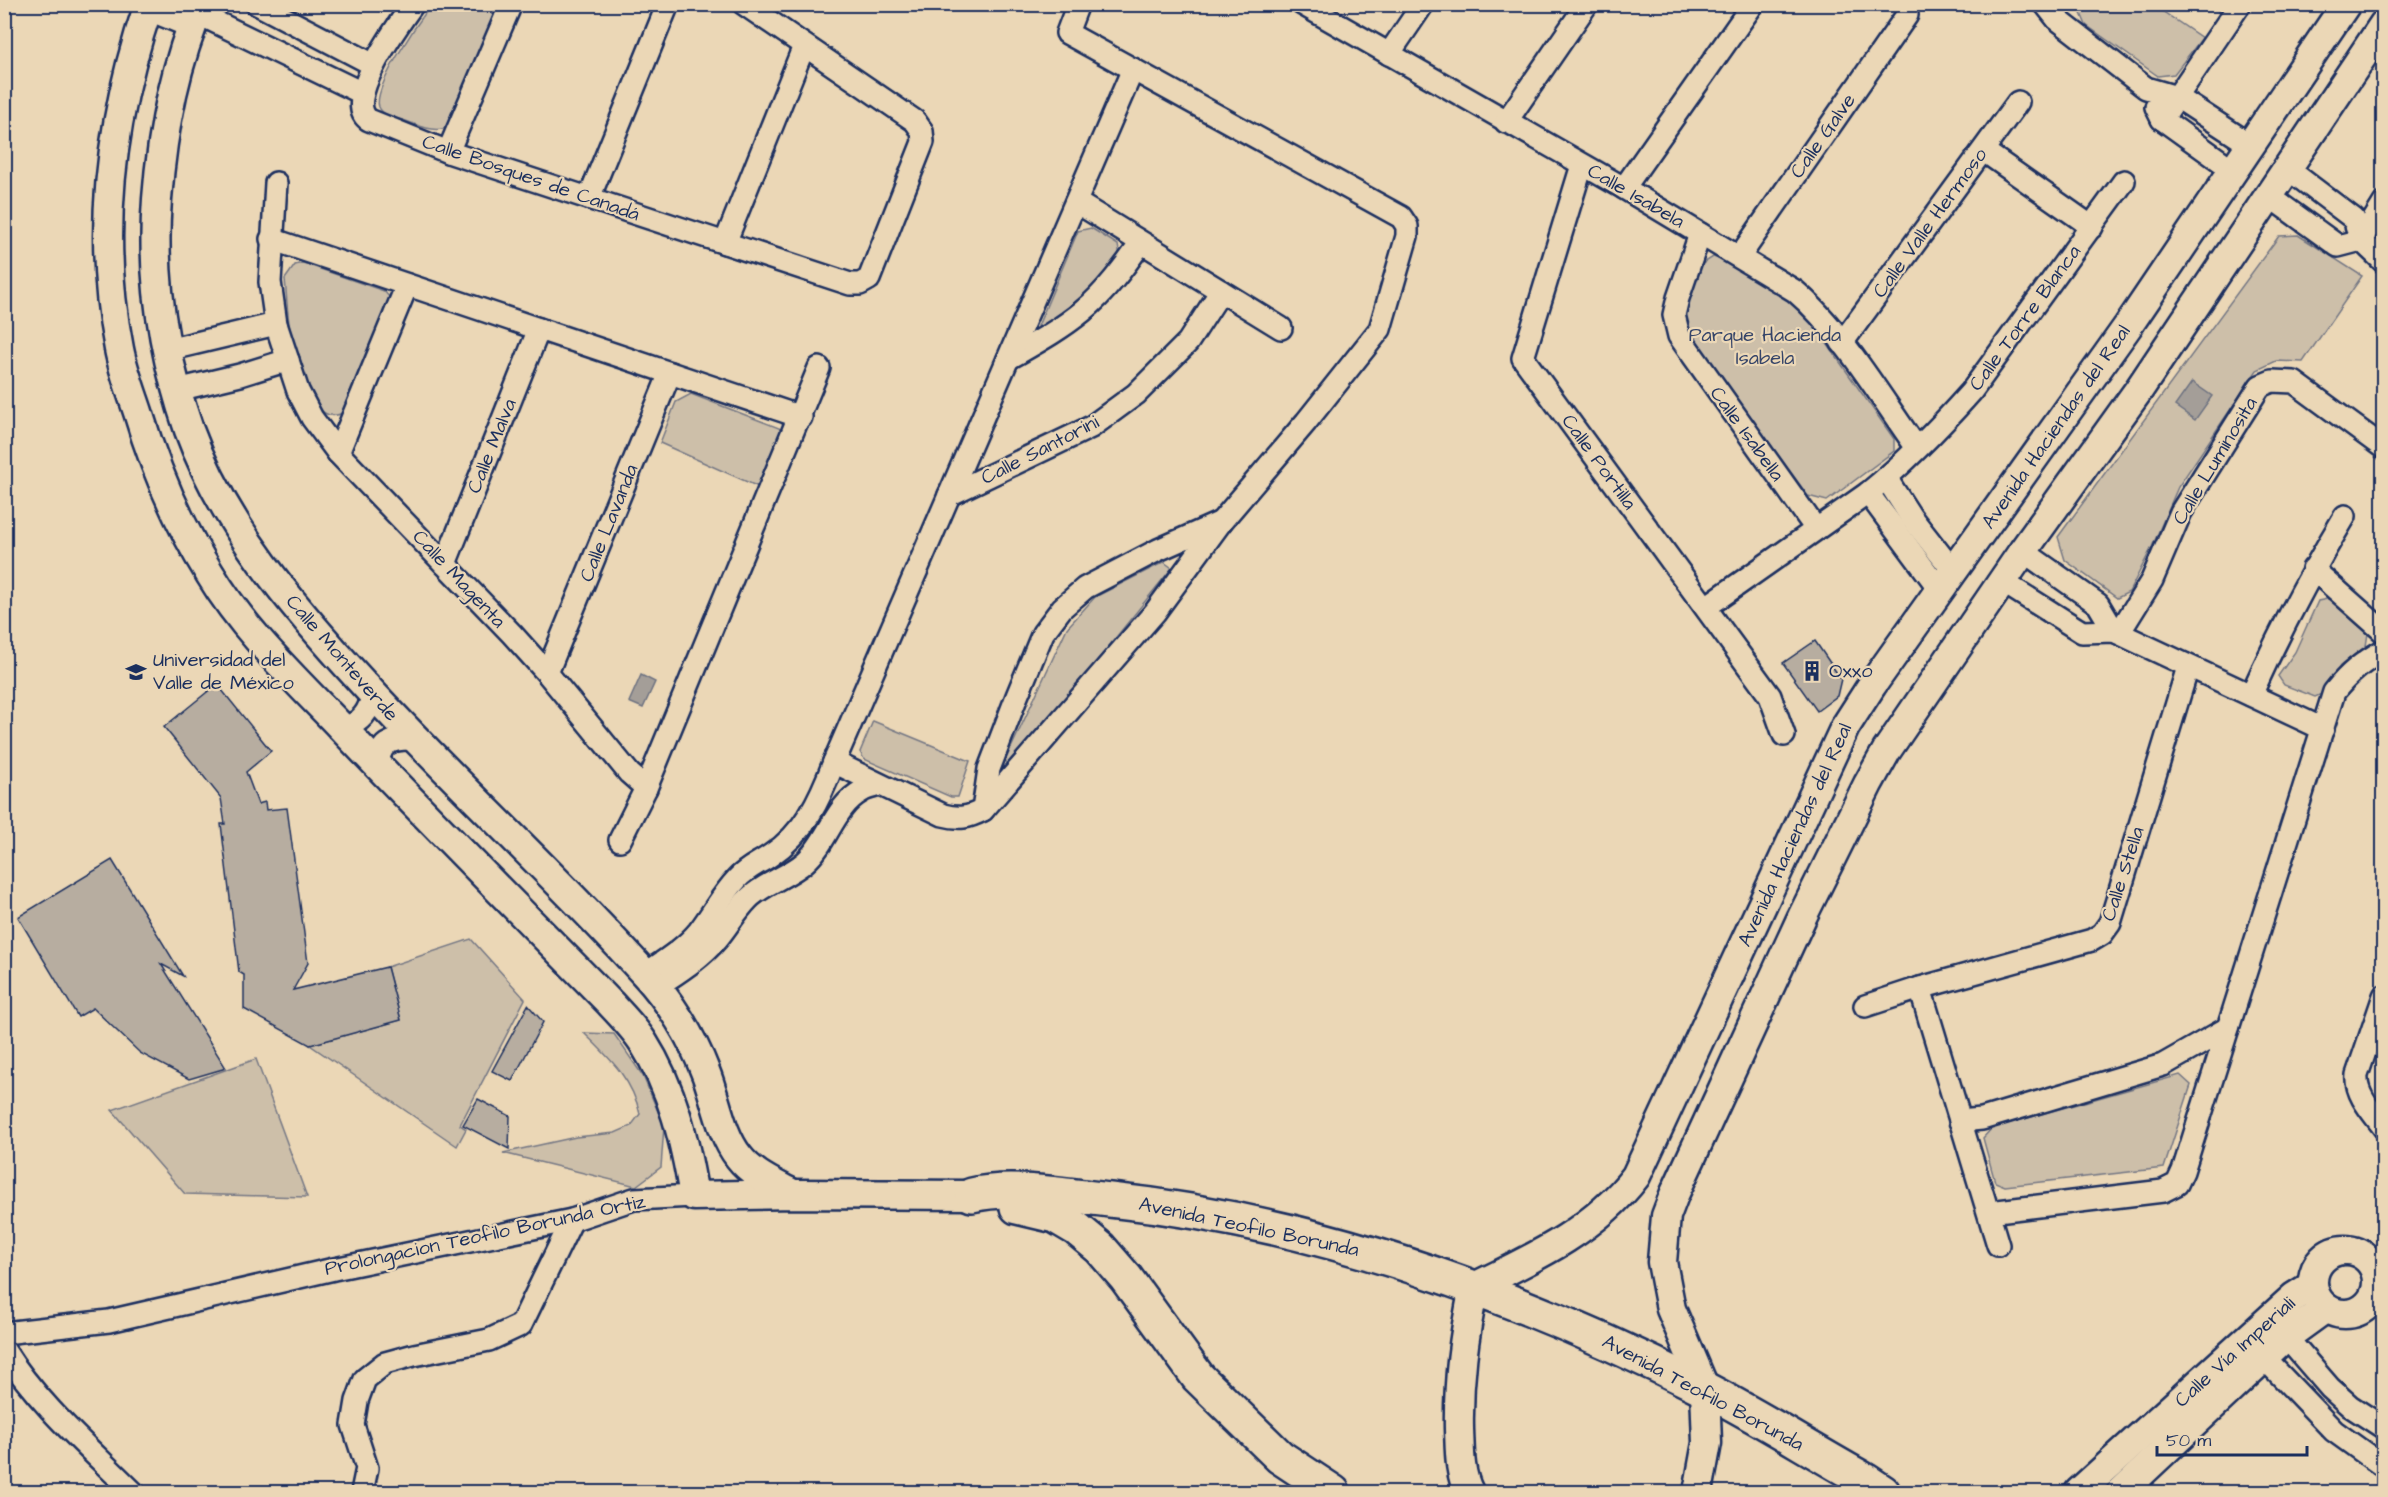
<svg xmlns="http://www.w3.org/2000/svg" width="2388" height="1497" font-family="'Architects Daughter',sans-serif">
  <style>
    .green { fill: #cdbfa9; stroke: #747784; stroke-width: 1.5 }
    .water { fill: #a49e98; stroke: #6d7281; stroke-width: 1.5 }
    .building { fill: #b7ada0; stroke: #1b2f5e; stroke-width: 1.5 }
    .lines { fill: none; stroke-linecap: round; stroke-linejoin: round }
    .street-casing { stroke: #1b2f5e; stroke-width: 26 }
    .secondary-casing { stroke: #1b2f5e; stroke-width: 33 }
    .primary-casing { stroke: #1b2f5e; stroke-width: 38 }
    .street { stroke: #ebd7b6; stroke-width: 21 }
    .secondary { stroke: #ebd7b6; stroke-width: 28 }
    .primary { stroke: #ebd7b6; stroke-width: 33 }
    .labels { text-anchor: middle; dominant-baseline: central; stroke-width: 4.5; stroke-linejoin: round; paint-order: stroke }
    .street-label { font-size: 20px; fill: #1b2f5e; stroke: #ebd7b6 }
    .park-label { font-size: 20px; fill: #364569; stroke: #ebd7b6 }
    .poi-label { font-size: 20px; fill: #1b2f5e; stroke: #ebd7b6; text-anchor: start }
  </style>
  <rect width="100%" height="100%" fill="#ebd7b6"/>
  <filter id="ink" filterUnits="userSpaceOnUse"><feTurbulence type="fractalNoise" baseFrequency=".0167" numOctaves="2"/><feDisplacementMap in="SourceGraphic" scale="12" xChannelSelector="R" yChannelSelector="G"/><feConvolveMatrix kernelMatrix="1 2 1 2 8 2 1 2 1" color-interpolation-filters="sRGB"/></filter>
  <g filter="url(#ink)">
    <g class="green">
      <path d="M431 5H500L450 122 443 129C429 131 417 125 403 120 395 118 383 116 379 107 372 88 419 21 431 5Z"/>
      <path d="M2085 5H2153L2202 38 2174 74 2158 76 2086 25 2080 11Z"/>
      <path d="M1091 228 1118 245 1120 256 1092 294 1047 330 1038 326 1078 231Z"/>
      <path d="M2298 235 2362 276 2303 362 2276 361 2257 370 2178 487 2152 547 2129 592 2117 598 2065 560 2058 537 2279 236Z"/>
      <path d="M1713 257 1735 264 1802 308 1894 439V451L1827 501 1808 496 1686 327V312L1699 266Z"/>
      <path d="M303 263 384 291 390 298V311L346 411C338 416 329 418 321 410 311 399 295 351 291 335 287 317 287 297 285 279L295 265Z"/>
      <path d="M691 394 779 428 784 437 763 489 660 443 676 402Z"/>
      <path d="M1164 562 1172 568 1012 766 1005 761 1067 628 1095 597Z"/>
      <path d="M2332 598 2368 633 2366 646 2340 666 2324 693 2315 697 2284 685 2278 676 2295 652 2318 601Z"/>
      <path d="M873 721 970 761 958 797H951L864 759 860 752Z"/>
      <path d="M471 939 525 999 460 1125 466 1129 457 1146 310 1045 401 1020 387 967Z"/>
      <path d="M584 1033 614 1034 643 1076 664 1126 661 1167 636 1186 503 1153 576 1137 615 1133 631 1126 640 1114C632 1078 609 1058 584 1033Z"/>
      <path d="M256 1059 307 1197 185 1194 112 1110Z"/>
      <path d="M2180 1075 2191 1085 2164 1168 2005 1186 1995 1182 1983 1138 1992 1128Z"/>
    </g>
    <g class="water">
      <path d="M2192 382 2212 396 2195 420 2175 406Z"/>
      <path d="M641 675 655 682 643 708 629 702Z"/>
    </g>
    <g class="building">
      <path d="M1815 641 1841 679 1837 696 1817 711 1783 663Z"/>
      <path d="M217 684 271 751 246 772 258 804 265 802 266 810 287 808 308 963 293 990 387 967 401 1020 310 1045 244 1009V975L239 972 221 824H225L221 798 164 727Z"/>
      <path d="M112 860 183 976 161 964 226 1068 189 1079 140 1053 93 1008 78 1017 18 917Z"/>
      <path d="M528 1005 543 1022 512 1081 492 1071Z"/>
      <path d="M478 1099 510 1116 509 1149 463 1125Z"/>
    </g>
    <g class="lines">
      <g class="street-casing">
        <g id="street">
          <path d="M257 4 374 65"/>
          <path d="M413 4C399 24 341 102 369 120L448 152 850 284H860L869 279 923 142 922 131 915 121 744 4"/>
          <path d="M1302 4 1624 188 1795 291C1842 331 1881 398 1917 448"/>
          <path d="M2045 4 2057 19 2146 88 2177 97 2252 146"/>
          <path d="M147 9 191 27"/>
          <path d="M197 13 362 93"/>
          <path d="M1389 54 1423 4"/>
          <path d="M2156 107 2162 119 2233 170"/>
          <path d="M2162 119 2240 4"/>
          <path d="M1506 122 1587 4"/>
          <path d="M1984 151 2092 227"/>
          <path d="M448 152 511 4"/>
          <path d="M1582 165 1523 358 1770 696 1784 735"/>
          <path d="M2288 169 2354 219 2361 240 2384 262"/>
          <path d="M276 183 270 282 276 324 298 391 312 418 338 453 512 634 547 673 629 773 646 788"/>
          <path d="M1624 188 1753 4"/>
          <path d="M2269 196 2338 246 2361 240"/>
          <path d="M589 198 668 4"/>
          <path d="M1076 202 1281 328"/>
          <path d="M1700 234 1678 298 1674 315 1679 336 1816 529"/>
          <path d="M271 239 801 417"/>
          <path d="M2361 240 2384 203"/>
          <path d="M725 243 804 46"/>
          <path d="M1740 256 1907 15"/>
          <path d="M1842 343 2018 102"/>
          <path d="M167 350 276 324"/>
          <path d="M1008 359C1034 344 1060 330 1083 311 1106 292 1124 267 1141 243"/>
          <path d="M177 390 240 375 288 360"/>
          <path d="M338 453 407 285"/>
          <path d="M1886 478 1911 517 1954 572"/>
          <path d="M1868 493 1940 590"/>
          <path d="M949 495 1091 427 1136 394 1188 342 1221 291"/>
          <path d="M2023 551 2098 604 2114 631"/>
          <path d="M445 564 539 329"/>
          <path d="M2313 569 2384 632"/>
          <path d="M2003 582 2082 632 2114 631 2323 729"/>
          <path d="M1706 607 1868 493C1905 463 1939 428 1971 392L2124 181"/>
          <path d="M2119 633 2152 580 2181 512 2260 386 2272 381 2294 382 2384 448"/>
          <path d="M547 673 670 373"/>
          <path d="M2251 695C2279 633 2310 574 2345 516"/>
          <path d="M343 729C361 722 370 712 372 694"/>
          <path d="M834 762 943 815C959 819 968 818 983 810L1155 612 1221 522 1306 422 1380 329 1407 236V226L1401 217 1067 33 1078 4"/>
          <path d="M379 769C377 743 391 738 414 739"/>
          <path d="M983 810 989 769 1017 696 1043 633 1062 608 1085 588 1158 550 1221 522"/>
          <path d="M620 840 646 788 819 368"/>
          <path d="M645 974C664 961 684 949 699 931 712 914 722 895 737 879 747 868 758 864 771 855 805 832 820 799 834 762L1133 69"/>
          <path d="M656 987C678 972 700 959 717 939 728 926 736 911 748 899 764 883 788 877 805 862 828 842 834 806 862 791 867 788 874 787 879 785"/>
          <path d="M1920 988 1998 1245"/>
          <path d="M2384 996 2357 1075C2355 1095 2373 1113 2384 1128"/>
          <path d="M1865 1006 1920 988 2092 940 2102 934 2110 923 2188 667"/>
          <path d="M1960 1121 1982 1119 2163 1065 2228 1028"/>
          <path d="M1989 1212 2163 1191 2177 1184 2183 1171 2334 692C2349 673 2363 662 2384 650"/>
          <path d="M4 1333 109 1321 334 1269 572 1220 634 1199 694 1196"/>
          <path d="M2286 1337 2330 1388 2350 1406 2384 1428"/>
          <path d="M4 1350C38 1404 89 1448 133 1492"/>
          <path d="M2264 1358 2334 1431 2384 1467"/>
          <path d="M362 1492 367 1468 353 1425 357 1401 365 1379 385 1363 414 1355 489 1340 521 1325 572 1220"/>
        </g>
      </g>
      <g class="secondary-casing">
        <g id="secondary">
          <path d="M149 4C111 116 96 233 119 349 123 370 131 391 138 412 155 469 178 523 210 574 244 631 295 679 341 727 429 820 520 911 610 1003 621 1015 634 1028 643 1042 673 1089 685 1142 694 1196L793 1194 972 1195"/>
          <path d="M201 4C174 66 162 132 157 199 151 277 163 355 189 430 224 526 294 608 362 682 453 782 554 873 645 974 670 1001 692 1037 705 1071 716 1098 720 1133 739 1157 752 1174 773 1183 791 1193"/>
          <circle cx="2345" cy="1282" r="32"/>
          <path d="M1469 1492C1459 1472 1460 1451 1459 1429 1458 1379 1464 1336 1474 1287 1534 1258 1595 1230 1636 1176L1845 727 1872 685 2128 326 2346 4"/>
          <path d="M1698 1492 1707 1443 1705 1389 1671 1309 1662 1262 1666 1216 1674 1195 1802 917 1868 784 1887 750 2023 551 2138 391 2384 24"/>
          <path d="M2079 1492 2294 1297 2313 1285"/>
          <path d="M2121 1492 2286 1337 2326 1308"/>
        </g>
      </g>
      <g class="primary-casing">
        <g id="primary">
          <path d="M972 1195C1010 1185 1070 1196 1110 1200 1318 1222 1517 1294 1703 1388 1758 1416 1811 1450 1865 1480L1883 1492"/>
          <path d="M1017 1207 1055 1216 1077 1229 1100 1248 1126 1278 1198 1377 1280 1457 1333 1492"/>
        </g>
      </g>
      <use href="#street" class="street"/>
      <use href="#secondary" class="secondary"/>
      <use href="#primary" class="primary"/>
    </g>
  </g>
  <defs>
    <g id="building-bare" transform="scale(1.62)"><path d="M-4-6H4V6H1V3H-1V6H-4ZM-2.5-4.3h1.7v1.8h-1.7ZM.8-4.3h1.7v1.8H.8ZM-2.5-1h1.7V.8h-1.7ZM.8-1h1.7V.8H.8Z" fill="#1b2f5e" stroke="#ebd7b6" stroke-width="2.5" paint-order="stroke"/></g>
    <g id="university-bare" transform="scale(1.62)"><path d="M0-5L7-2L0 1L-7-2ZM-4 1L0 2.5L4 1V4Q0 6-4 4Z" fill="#1b2f5e" stroke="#ebd7b6" stroke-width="2.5" paint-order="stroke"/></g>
  </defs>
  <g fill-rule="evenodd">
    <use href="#building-bare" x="1812" y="671"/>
    <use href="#university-bare" x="136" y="672"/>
  </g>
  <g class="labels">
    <g class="street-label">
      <text transform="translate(1823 136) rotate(-55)">Calle Galve</text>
      <text transform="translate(531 178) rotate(19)">Calle Bosques de Canadá</text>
      <text transform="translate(1636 196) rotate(30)">Calle Isabela</text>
      <text transform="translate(1930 223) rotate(-54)">Calle Valle Hermoso</text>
      <text transform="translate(2025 318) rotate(-54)">Calle Torre Blanca</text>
      <text transform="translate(2056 427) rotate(-55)">Avenida Haciendas del Real</text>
      <text transform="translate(1747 434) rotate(54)">Calle Isabella</text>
      <text transform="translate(492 446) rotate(-68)">Calle Malva</text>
      <text transform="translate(1040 450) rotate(-27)">Calle Santorini</text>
      <text transform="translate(2215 461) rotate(-59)">Calle Luminosita</text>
      <text transform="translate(1599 462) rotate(54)">Calle Portilla</text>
      <text transform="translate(609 523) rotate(-68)">Calle Lavanda</text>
      <text transform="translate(459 579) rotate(47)">Calle Magenta</text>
      <text transform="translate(342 658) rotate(49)">Calle Monteverde</text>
      <text transform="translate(1795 835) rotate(-65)">Avenida Haciendas del Real</text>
      <text transform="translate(2123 874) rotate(-72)">Calle Stella</text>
      <text transform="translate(1249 1227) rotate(12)">Avenida Teofilo Borunda</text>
      <text transform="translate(485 1235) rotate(-12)">Prolongacion Teofilo Borunda Ortiz</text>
      <text transform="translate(2235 1352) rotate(-42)">Calle Vía Imperiali</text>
      <text transform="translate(1703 1393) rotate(28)">Avenida Teofilo Borunda</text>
    </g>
    <g class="park-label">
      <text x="1765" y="335">Parque Hacienda<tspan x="1765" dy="23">Isabela</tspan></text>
    </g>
    <g class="poi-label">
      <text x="153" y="660">Universidad del<tspan x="153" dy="23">Valle de México</tspan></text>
      <text x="1829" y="671">Oxxo</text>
    </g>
  </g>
  <rect width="2388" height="1497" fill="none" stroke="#ebd7b6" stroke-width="24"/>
  <rect x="12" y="12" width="2364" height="1473" fill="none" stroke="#1b2f5e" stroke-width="2" filter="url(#ink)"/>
  <path d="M2157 1446v9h150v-9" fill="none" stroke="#1b2f5e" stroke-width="3"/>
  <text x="2166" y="1446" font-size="18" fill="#1b2f5e" stroke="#ebd7b6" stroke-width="4.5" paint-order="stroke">50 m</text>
</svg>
